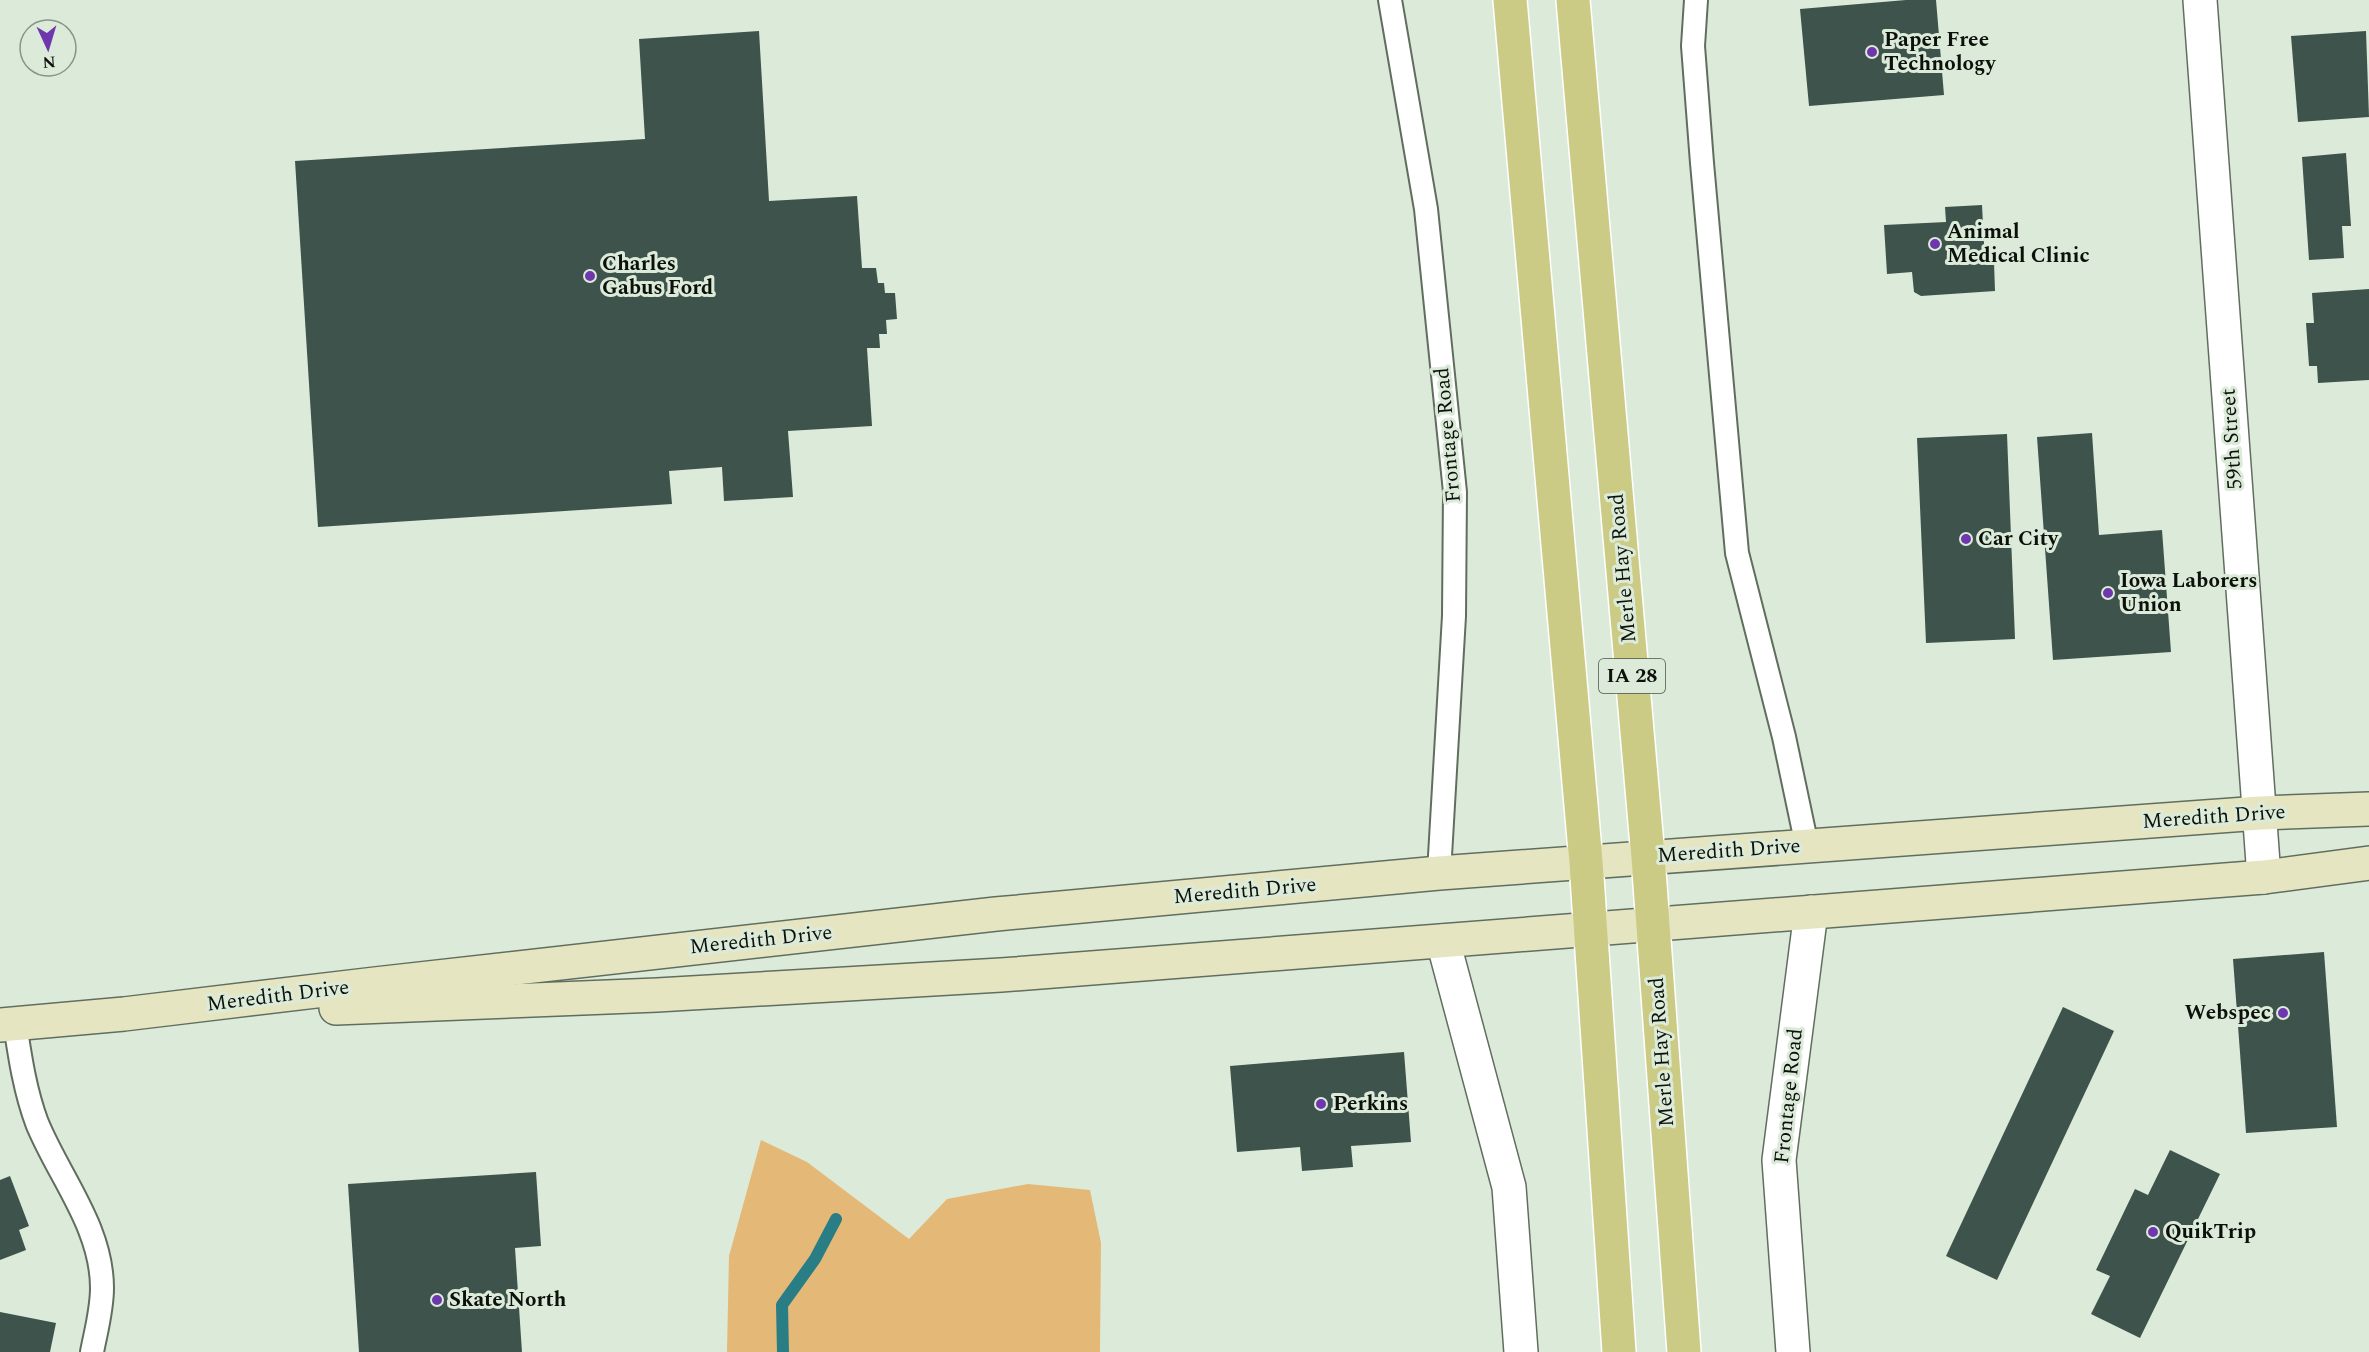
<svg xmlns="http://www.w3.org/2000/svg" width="2369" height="1352" font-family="Spectral,serif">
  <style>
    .green { fill: #e4b877 }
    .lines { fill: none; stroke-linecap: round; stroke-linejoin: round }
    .stream { stroke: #297e85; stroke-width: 12 }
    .building { fill: #3e534c }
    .lane-casing { stroke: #616e5f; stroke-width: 26 }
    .street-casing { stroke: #616e5f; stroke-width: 36 }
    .secondary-casing { stroke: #616e5f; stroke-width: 36 }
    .primary-casing { stroke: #fff; stroke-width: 36 }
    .lane { stroke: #fff; stroke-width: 22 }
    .street { stroke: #fff; stroke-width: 33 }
    .secondary { stroke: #e5e5c2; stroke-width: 33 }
    .primary { stroke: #cbcb86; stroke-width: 33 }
    .poi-dot { fill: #6f37ae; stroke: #dcebd9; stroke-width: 2 }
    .labels { text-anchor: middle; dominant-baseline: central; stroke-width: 6; stroke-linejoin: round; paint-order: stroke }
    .shield { fill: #dcebd9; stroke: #4a5249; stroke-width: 1.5 }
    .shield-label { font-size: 20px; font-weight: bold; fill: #0c110b }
    .poi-label { font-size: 21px; font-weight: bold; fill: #0c110b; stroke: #dcebd9; text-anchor: start }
    .street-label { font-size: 21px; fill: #0c110b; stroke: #dcebd9 }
  </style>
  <rect width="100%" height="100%" fill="#dcebd9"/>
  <path class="green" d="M761 1140 807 1162 909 1239 947 1199 1028 1184 1090 1190 1101 1243 1100 1352H727L729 1256Z"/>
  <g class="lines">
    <path class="stream" d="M783 1352 782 1305 815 1259 836 1219"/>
  </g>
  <g class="building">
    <path d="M1906 0H1936L1944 95 1809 106 1800 9Z"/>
    <path d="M759 31 769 201 857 196 862 268H876L878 283H884L885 293H895L897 319 886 320 887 334H879L880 348H867L872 426 788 431 793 497 724 501 722 467 669 471 672 504 318 527 295 161 645 139 639 39Z"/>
    <path d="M2366 31 2369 117 2298 122 2291 36Z"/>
    <path d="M2346 153 2351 226H2342L2344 258 2309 260 2302 157Z"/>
    <path d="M1982 205 1985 263 1994 262 1995 291 1921 296 1914 292 1912 272 1887 274 1884 225 1946 222 1945 207Z"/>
    <path d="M2369 289V380L2318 383 2317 366H2309L2306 323H2314L2312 293Z"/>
    <path d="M2092 433 2099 535 2162 530 2171 652 2053 660 2037 437Z"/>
    <path d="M2007 434 2015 639 1926 643 1917 438Z"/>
    <path d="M2324 952 2337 1127 2246 1133 2233 959Z"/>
    <path d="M2063 1007 2114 1031 1997 1280 1946 1256Z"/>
    <path d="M1404 1052 1411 1142 1351 1146 1353 1167 1302 1171 1300 1147 1237 1152 1230 1066Z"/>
    <path d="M2170 1150 2220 1174 2140 1338 2091 1314 2110 1276 2096 1270 2135 1189 2148 1195Z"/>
    <path d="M536 1172 541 1246 515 1248 522 1352H359L348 1184Z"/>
    <path d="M10 1176 29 1226 19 1230 26 1250 0 1260V1180Z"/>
    <path d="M0 1312 56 1323 50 1352H0Z"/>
  </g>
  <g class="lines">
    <g class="lane-casing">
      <g id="lane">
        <path d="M1390 0 1426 209 1455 492 1454 616 1439 873"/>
        <path d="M1696 0 1693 46 1702 163 1737 553 1784 737 1807 846"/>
        <path d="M15 1024C20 1057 25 1091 37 1123 59 1177 102 1227 102 1288 102 1310 96 1331 92 1352"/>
      </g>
    </g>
    <g class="street-casing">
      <g id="street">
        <path d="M2200 0 2264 877"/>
        <path d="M1443 941 1509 1187 1521 1352"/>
        <path d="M1793 1352 1779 1160 1811 912"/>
      </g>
    </g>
    <g class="secondary-casing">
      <g id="secondary">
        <path d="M336 1008 657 995 1001 975 2264 877 2369 863"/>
        <path d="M0 1025 124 1014 375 984 996 914 1439 873 2260 813 2369 809"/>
      </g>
    </g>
    <g class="primary-casing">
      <g id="primary">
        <path d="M1510 0 1586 862 1619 1352"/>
        <path d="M1573 0 1648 857 1684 1352"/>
      </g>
    </g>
    <use href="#lane" class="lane"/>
    <use href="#street" class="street"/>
    <use href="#secondary" class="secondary"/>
    <use href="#primary" class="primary"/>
  </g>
  <g class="poi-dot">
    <circle cx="1872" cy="52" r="6"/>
    <circle cx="1935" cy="244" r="6"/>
    <circle cx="590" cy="276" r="6"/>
    <circle cx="1966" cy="539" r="6"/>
    <circle cx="2108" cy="593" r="6"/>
    <circle cx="2283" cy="1013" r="6"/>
    <circle cx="1321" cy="1104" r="6"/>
    <circle cx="2153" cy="1232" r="6"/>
    <circle cx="437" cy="1300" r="6"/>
  </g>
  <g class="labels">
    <rect class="shield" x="1599" y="659" width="66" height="34" rx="4.5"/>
    <g class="shield-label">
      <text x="1632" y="676">IA 28</text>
    </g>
    <g class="poi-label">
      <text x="1884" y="40">Paper Free<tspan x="1884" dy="24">Technology</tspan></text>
      <text x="1947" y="232">Animal<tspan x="1947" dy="24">Medical Clinic</tspan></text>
      <text x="602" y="264">Charles<tspan x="602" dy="24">Gabus Ford</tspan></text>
      <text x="1978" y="539">Car City</text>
      <text x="2120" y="581">Iowa Laborers<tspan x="2120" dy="24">Union</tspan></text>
      <text x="2271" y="1013" text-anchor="end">Webspec</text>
      <text x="1333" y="1104">Perkins</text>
      <text x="2165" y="1232">QuikTrip</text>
      <text x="449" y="1300">Skate North</text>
    </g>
    <g class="street-label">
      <text transform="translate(1448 435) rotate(-95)">Frontage Road</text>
      <text transform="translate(2232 439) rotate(-94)">59th Street</text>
      <text transform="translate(1623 568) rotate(-95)">Merle Hay Road</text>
      <text transform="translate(2214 817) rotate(-4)">Meredith Drive</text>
      <text transform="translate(1729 851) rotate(-4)">Meredith Drive</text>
      <text transform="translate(1245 891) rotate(-5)">Meredith Drive</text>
      <text transform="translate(761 940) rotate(-6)">Meredith Drive</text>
      <text transform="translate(278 996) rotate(-7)">Meredith Drive</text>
      <text transform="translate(1662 1052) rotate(-94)">Merle Hay Road</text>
      <text transform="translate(1789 1096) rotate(-84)">Frontage Road</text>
    </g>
  </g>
  <g transform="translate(48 48) rotate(176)"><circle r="28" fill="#dcebd9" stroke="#899487" stroke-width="1.5"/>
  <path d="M0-4.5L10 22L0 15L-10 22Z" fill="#6f37ae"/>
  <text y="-9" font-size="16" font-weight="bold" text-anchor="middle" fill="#0c110b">N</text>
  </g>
</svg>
